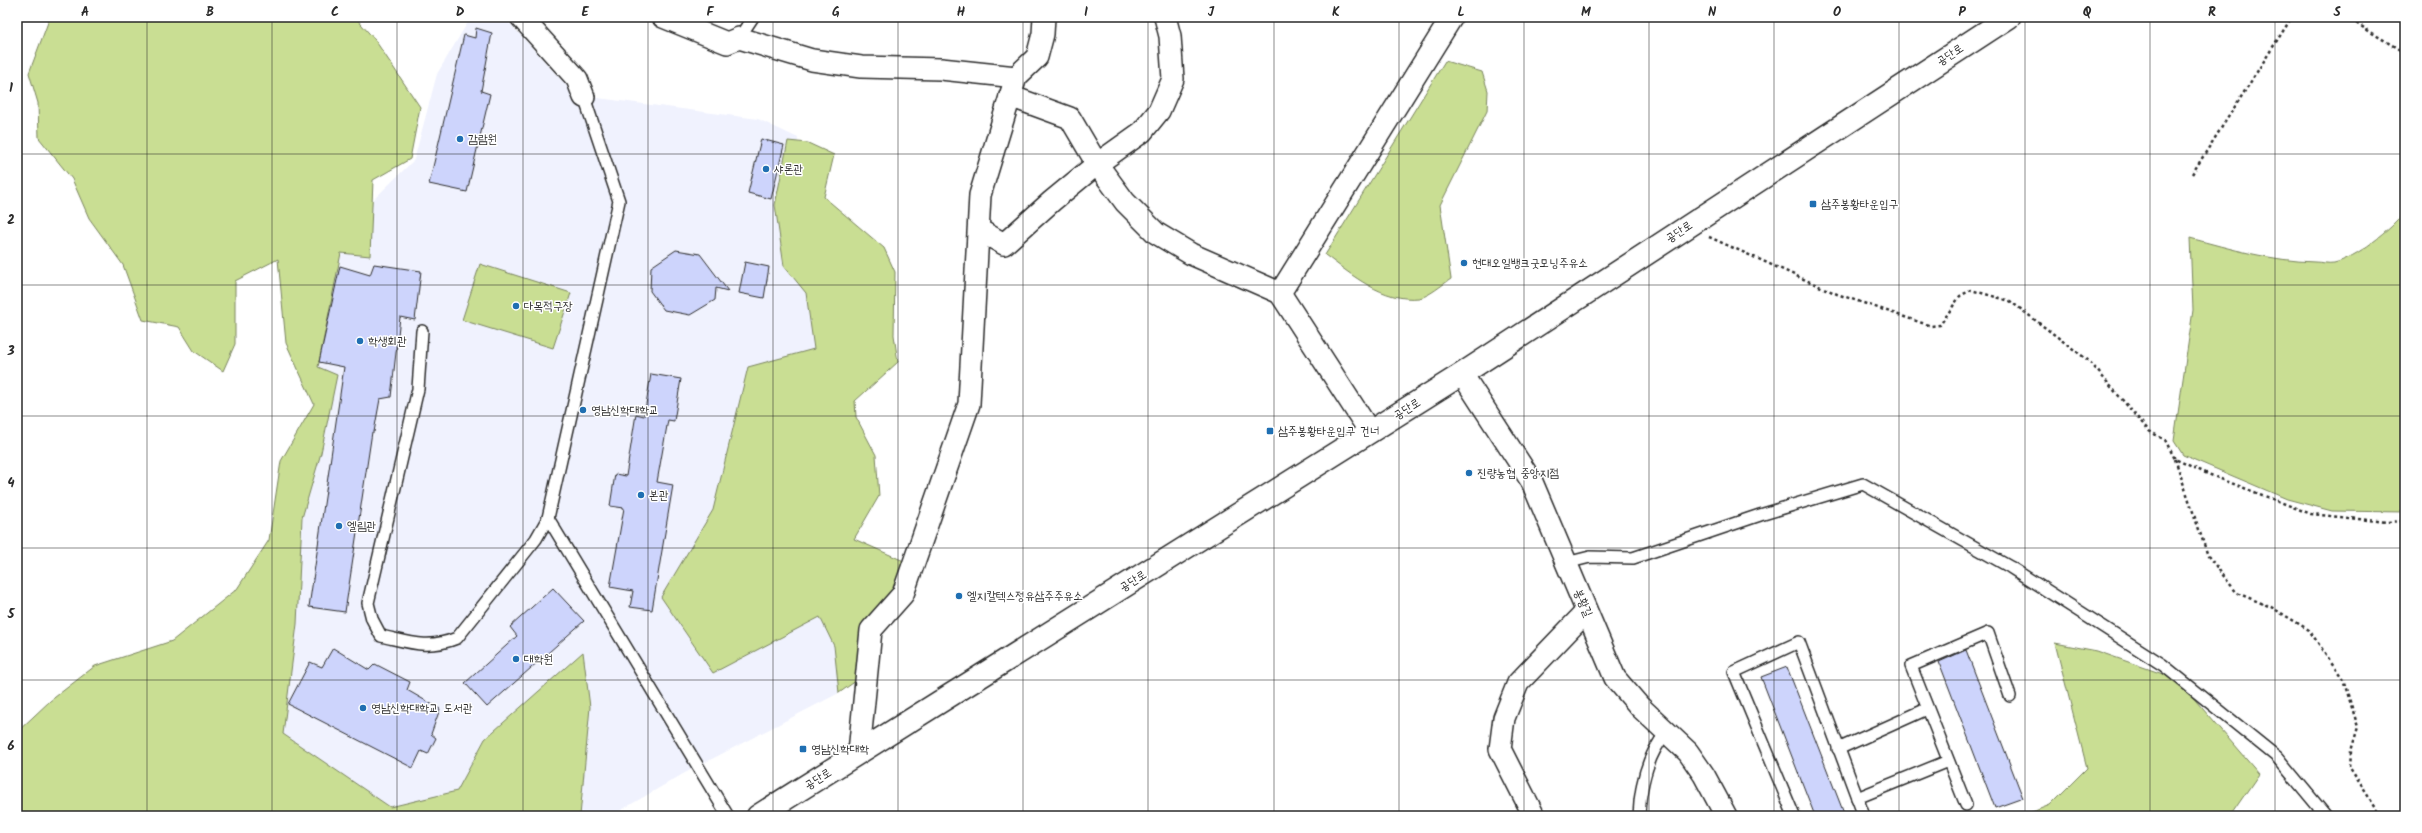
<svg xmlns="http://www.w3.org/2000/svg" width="2422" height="833" font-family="Kalam,'Poor Story',sans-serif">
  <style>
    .built { fill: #f0f2fe }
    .green { fill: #c9de93; stroke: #7a845f }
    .building { fill: #cdd4fc; stroke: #2b2b2b }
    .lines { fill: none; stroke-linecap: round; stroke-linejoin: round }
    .lane-casing { stroke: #2b2b2b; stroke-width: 14 }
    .street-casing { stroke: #2b2b2b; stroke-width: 24 }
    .secondary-casing { stroke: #2b2b2b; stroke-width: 25 }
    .path { stroke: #2b2b2b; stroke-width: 2.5; stroke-dasharray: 3 3; stroke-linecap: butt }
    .lane { stroke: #fff; stroke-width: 11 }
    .street { stroke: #fff; stroke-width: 21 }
    .secondary { stroke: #fff; stroke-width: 22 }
    .grid { fill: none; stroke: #2b2b2b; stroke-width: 1; stroke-opacity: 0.55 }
    .poi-dot { fill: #1f6fb2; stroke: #fff; stroke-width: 1.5 }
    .labels { text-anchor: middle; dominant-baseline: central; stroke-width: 3; stroke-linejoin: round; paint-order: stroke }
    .street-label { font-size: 12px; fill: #2b2b2b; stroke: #fff }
    .poi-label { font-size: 12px; fill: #2b2b2b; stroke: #fff; text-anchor: start }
    .neatline { fill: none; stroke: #2b2b2b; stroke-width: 1.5 }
    .grid-label { font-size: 13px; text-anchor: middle; font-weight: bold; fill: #2b2b2b }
  </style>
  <rect width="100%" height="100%" fill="#fff"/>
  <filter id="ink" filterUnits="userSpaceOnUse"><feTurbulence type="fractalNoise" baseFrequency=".025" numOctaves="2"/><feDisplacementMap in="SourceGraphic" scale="8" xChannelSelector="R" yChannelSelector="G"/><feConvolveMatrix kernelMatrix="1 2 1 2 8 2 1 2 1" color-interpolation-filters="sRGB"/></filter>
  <g filter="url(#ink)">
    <path class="built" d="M471 17H504L575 95 758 119 798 138 791 220 834 249 856 417 876 455 879 496 854 539 834 646 839 693 683 774 611 816H300L210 759 270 649 281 461 314 404 286 343 330 242 414 160 437 74Z"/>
    <g class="green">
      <path d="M50 17H355L375 40 420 107 410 159 373 180 370 256 341 253 318 367 337 375 321 453 302 518 297 624 283 734 390 807 457 791 485 739 583 652 590 707 580 816H17V732L50 701 95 666 172 641 237 589 269 540 281 461 314 404 286 343 278 259 235 281V344L223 371 194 351 179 327 143 320 123 265 89 218 72 179 39 138 38 103 29 73Z"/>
      <path d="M1445 61 1482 72 1488 91 1487 111 1440 205 1451 279C1443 284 1428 297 1419 298 1383 302 1352 275 1325 255Z"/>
      <path d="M788 141 808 143 834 155 824 197 884 248 895 272 894 335 898 362 855 401 856 417 876 455 879 496 854 539 906 562 860 678 839 693 834 646 820 617 713 673 661 597 713 510 748 367 814 349 806 293 784 266 775 205Z"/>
      <path d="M2405 212V512L2332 511 2287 499 2183 455 2174 441 2193 310 2190 238C2231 249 2272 261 2315 262 2321 262 2328 264 2334 263 2356 258 2391 230 2405 212Z"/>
      <path d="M480 264 571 293 553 348 462 320Z"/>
      <path d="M2055 643 2097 651 2177 679 2259 774 2230 816H2022L2050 805 2087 768Z"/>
    </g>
    <g class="building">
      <path d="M476 28 492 33 481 91 490 94 467 192 429 184 464 35 475 38Z"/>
      <path d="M761 139 784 145 771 199 748 193Z"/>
      <path d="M676 250 700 254 728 291 716 288 715 300 690 315 664 310 650 291 651 267Z"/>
      <path d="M745 262 769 267 764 298 739 293Z"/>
      <path d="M374 264 421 271 415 320 400 317 391 397 380 399 374 432H372L345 612 309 607 344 367 319 362 340 266 370 275Z"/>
      <path d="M651 374 681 379 674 421 668 420 657 482 673 485 652 610 630 607 633 591 610 587 624 508 610 506 615 474 626 476 636 414 644 416Z"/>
      <path d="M553 588 584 621 487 707 465 683 517 636 510 627Z"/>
      <path d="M333 648 369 670 375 664 410 682 407 690 440 709 431 734 436 738 428 754 421 751 413 768 288 704 310 662 322 667Z"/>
      <path d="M1966 650 2023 798 1995 808 1939 662Z"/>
      <path d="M1787 667 1845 816H1815L1761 677Z"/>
    </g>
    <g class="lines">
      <g class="lane-casing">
        <g id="lane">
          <path d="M739 38 753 17"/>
          <path d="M422 331 418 389 368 603 372 619 381 636C409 642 428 650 457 638L536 539 548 518 619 201 584 97"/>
          <path d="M548 518 728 816"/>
          <path d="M1566 563 1590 557 1633 558 1760 515 1863 484 2010 567 2163 665 2277 757 2326 816"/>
          <path d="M1838 749 1927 709"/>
          <path d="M1857 798 1948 761"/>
          <path d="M1966 805 1911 666 1988 633 2010 696"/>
          <path d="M1639 816C1640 787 1647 756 1666 733"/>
          <path d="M1794 816 1734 672 1799 642 1864 816"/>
        </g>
      </g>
      <g class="street-casing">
        <g id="street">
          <path d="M521 17 577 79 584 97"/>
          <path d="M663 17 727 43 739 38 812 60 861 67 941 69 1016 77"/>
          <path d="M1010 96 1070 118 1097 164 1125 202 1156 233 1191 254 1280 293"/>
          <path d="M979 230 1004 244 1052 201 1097 164 1142 132 1159 111 1173 79 1170 36 1165 17"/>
          <path d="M1462 374 1532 482 1615 678 1640 707 1688 752 1704 775 1726 816"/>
          <path d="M1370 432 1280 293 1452 17"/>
          <path d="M859 752 871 630 903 594 969 404 980 195 1016 77 1037 57 1043 34 1044 17"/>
          <path d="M1534 816 1500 749 1504 718 1518 683 1586 612"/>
        </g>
      </g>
      <g class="secondary-casing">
        <path id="secondary" d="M758 816 1462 374 2009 17"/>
      </g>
      <g class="path">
        <path d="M2346 17 2405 53"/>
        <path d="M2192 174 2292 17"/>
        <path d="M1709 237 1837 294 1931 326 1940 325 1960 296 1971 290 2010 301 2089 361 2149 431 2165 440 2175 459 2208 474 2311 514 2387 522 2405 521"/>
        <path d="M2175 459 2208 556 2237 593 2271 607 2309 630 2343 679 2358 727 2351 751 2350 768 2381 816"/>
      </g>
      <use href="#lane" class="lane"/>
      <use href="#street" class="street"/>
      <use href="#secondary" class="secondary"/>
    </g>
  </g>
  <path class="grid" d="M147 17V816M272 17V816M397 17V816M523 17V816M648 17V816M773 17V816M898 17V816M1023 17V816M1148 17V816M1274 17V816M1399 17V816M1524 17V816M1649 17V816M1774 17V816M1899 17V816M2025 17V816M2150 17V816M2275 17V816M17 154H2405M17 285H2405M17 416H2405M17 548H2405M17 680H2405"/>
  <g class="poi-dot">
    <circle cx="460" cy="139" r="4"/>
    <circle cx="766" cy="169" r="4"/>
    <rect x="1809" y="200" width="8" height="8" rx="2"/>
    <circle cx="1464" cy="263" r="4"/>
    <circle cx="516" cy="306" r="4"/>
    <circle cx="360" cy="341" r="4"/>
    <circle cx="583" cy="410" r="4"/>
    <rect x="1266" y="427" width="8" height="8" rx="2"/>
    <circle cx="1469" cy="473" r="4"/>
    <circle cx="641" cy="495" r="4"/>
    <circle cx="339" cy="526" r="4"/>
    <circle cx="959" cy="596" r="4"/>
    <circle cx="516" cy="659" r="4"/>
    <circle cx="363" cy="708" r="4"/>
    <rect x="799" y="745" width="8" height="8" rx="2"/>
  </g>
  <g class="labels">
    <g class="street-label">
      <text transform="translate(1950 55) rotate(-33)">공단로</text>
      <text transform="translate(1679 232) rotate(-33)">공단로</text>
      <text transform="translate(1407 409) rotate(-32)">공단로</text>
      <text transform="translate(1133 581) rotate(-32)">공단로</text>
      <text transform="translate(1583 603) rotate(67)">봉황길</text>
      <text transform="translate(818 779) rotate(-32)">공단로</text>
    </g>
    <g class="poi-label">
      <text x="468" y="139">감람원</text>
      <text x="774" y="169">샤론관</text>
      <text x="1821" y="204">삼주봉황타운입구</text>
      <text x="1472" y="263">현대오일뱅크굿모닝주유소</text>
      <text x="524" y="306">다목적구장</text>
      <text x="368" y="341">학생회관</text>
      <text x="591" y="410">영남신학대학교</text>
      <text x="1278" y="431">삼주봉황타운입구 건너</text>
      <text x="1477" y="473">진량농협 중앙지점</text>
      <text x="649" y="495">본관</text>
      <text x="347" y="526">엘림관</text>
      <text x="967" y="596">엘지칼텍스정유삼주주유소</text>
      <text x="524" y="659">대학원</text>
      <text x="371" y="708">영남신학대학교 도서관</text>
      <text x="811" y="749">영남신학대학</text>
    </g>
  </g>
  <rect width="2422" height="833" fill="none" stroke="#fff" stroke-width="44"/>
  <rect x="22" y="22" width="2378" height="789" class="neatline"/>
  <g class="grid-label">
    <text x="85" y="16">A</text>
    <text x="210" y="16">B</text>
    <text x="335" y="16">C</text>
    <text x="460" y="16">D</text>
    <text x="585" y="16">E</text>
    <text x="710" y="16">F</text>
    <text x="836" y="16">G</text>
    <text x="961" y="16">H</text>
    <text x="1086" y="16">I</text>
    <text x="1211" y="16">J</text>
    <text x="1336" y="16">K</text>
    <text x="1461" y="16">L</text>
    <text x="1586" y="16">M</text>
    <text x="1712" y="16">N</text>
    <text x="1837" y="16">O</text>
    <text x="1962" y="16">P</text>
    <text x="2087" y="16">Q</text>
    <text x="2212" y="16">R</text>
    <text x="2337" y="16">S</text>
    <text x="11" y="92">1</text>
    <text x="11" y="224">2</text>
    <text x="11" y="355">3</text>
    <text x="11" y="487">4</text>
    <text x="11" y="618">5</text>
    <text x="11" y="750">6</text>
  </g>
</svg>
